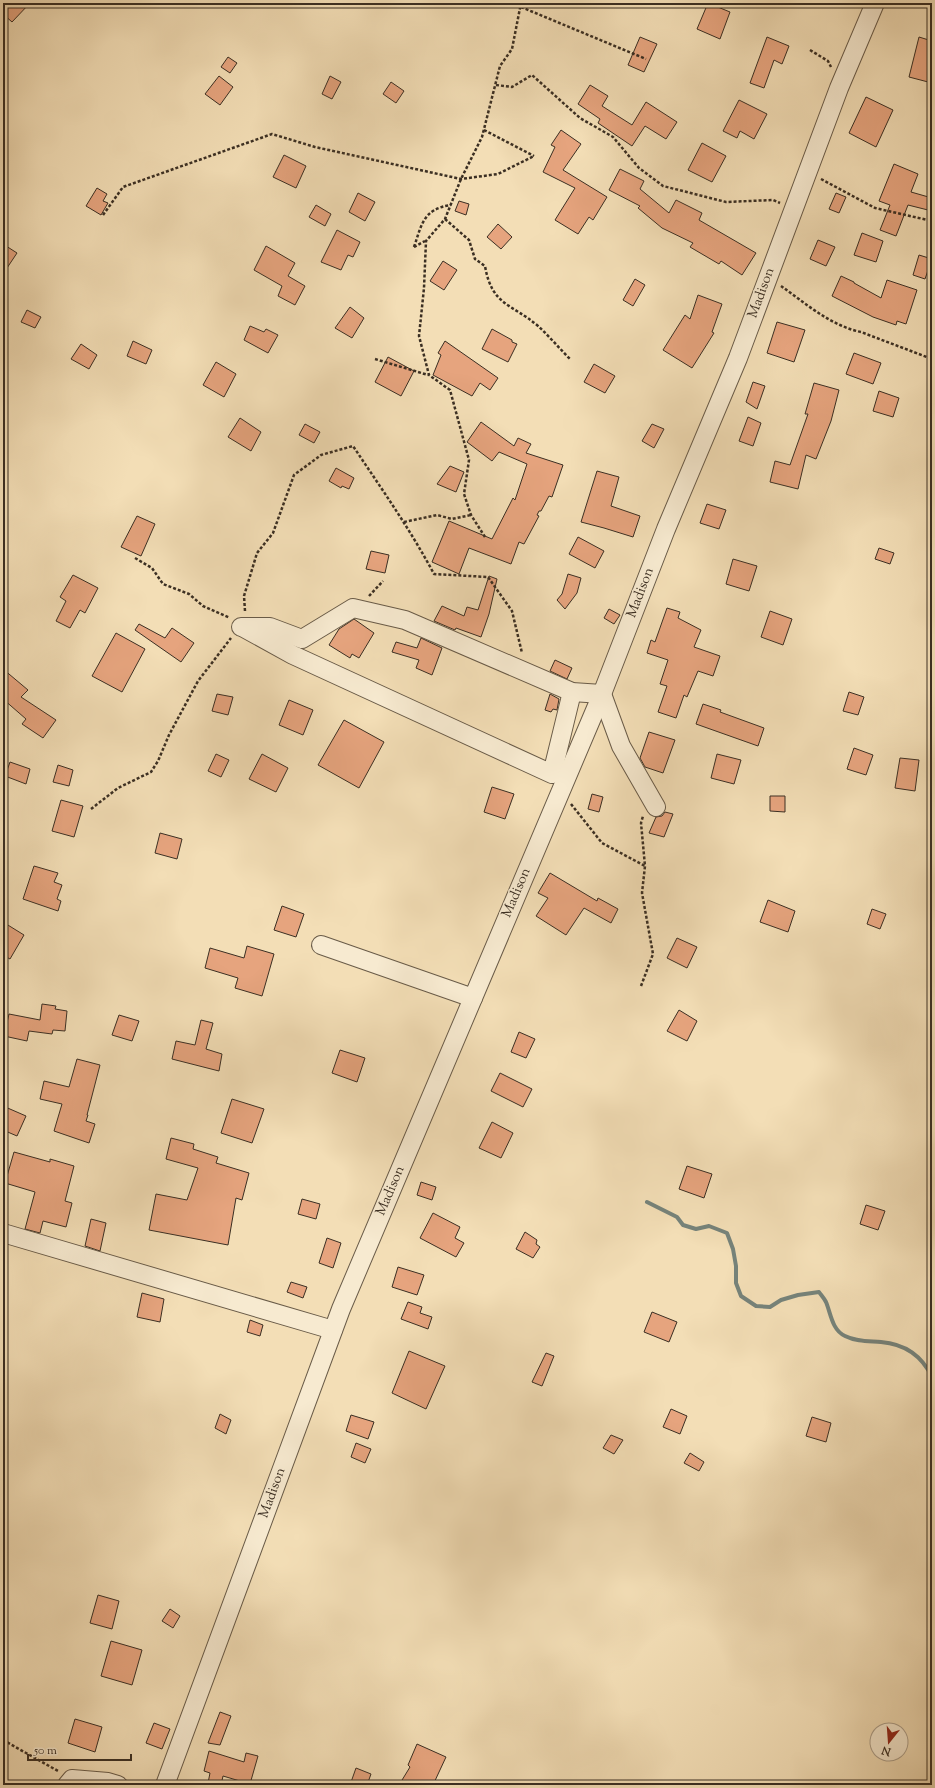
<svg xmlns="http://www.w3.org/2000/svg" width="935" height="1788" font-family="'Sorts Mill Goudy',serif">
  <style>
    .lines { fill: none; stroke-linecap: round; stroke-linejoin: round }
    .stream { stroke: #76837b; stroke-width: 4 }
    .building { fill: #e6a47e; stroke: #3b2f23 }
    .minor-casing { stroke: #695b48; stroke-width: 20 }
    .path { stroke: #3b2f23; stroke-width: 2.5; stroke-dasharray: 3 2; stroke-linecap: butt }
    .minor { stroke: #f7ead0; stroke-width: 18 }
    .labels { text-anchor: middle; dominant-baseline: central; stroke-width: 3; stroke-linejoin: round; paint-order: stroke }
    .street-label { font-size: 14px; fill: #3b2f23; stroke: #f7ead0 }
  </style>
  <rect width="100%" height="100%" fill="#f3deb6"/>
  <filter id="stains"><feTurbulence type="fractalNoise" baseFrequency=".005" numOctaves="4"/><feColorMatrix values="0 0 0 0 .2 0 0 0 0 .09 0 0 0 0 .02 0 0 0 .5 -.17"/></filter>
  <radialGradient id="worn" r=".72"><stop offset=".6" stop-color="#630" stop-opacity="0"/><stop offset="1" stop-color="#630" stop-opacity=".3"/></radialGradient>
  <g class="lines">
    <path class="stream" d="M647 1202 677 1217 683 1225 696 1229 709 1226 727 1233 733 1249 736 1266V1283L741 1296 756 1306 770 1307 781 1300 798 1295 819 1292C821 1295 824 1298 826 1302 831 1314 832 1330 845 1336 857 1342 869 1341 881 1342 905 1344 922 1356 932 1377"/>
  </g>
  <g class="building">
    <path d="M3 3H30L12 22 3 14Z"/>
    <path d="M708 3 730 12 720 39 697 29Z"/>
    <path d="M640 37 657 44 644 72 628 65Z"/>
    <path d="M767 37 789 46 782 64 774 60 764 88 750 83Z"/>
    <path d="M919 37 932 41V83L909 77Z"/>
    <path d="M228 57 237 63 230 73 221 67Z"/>
    <path d="M219 76 233 87 220 105 205 94Z"/>
    <path d="M330 76 341 82 332 99 322 94Z"/>
    <path d="M391 82 404 91 396 103 383 94Z"/>
    <path d="M590 85 608 96 602 106 632 125 646 102 677 122 666 139 645 126 632 146 598 123 600 119 578 104Z"/>
    <path d="M866 97 893 110 876 147 849 133Z"/>
    <path d="M739 100 767 114 754 139 740 131 737 138 723 131Z"/>
    <path d="M561 130 581 144 563 170 607 197 593 220 589 217 578 234 555 220 575 188 543 172 555 147 551 145Z"/>
    <path d="M702 143 726 156 712 182 688 170Z"/>
    <path d="M284 155 306 166 296 188 273 177Z"/>
    <path d="M894 164 918 174 911 192 932 198V211L908 205 896 236 880 230 890 205 879 201Z"/>
    <path d="M620 169 644 181 640 189 669 213 676 200 702 213 699 220 756 253 742 275 721 261 719 264 690 247 693 243 662 228 638 208 640 206 609 190Z"/>
    <path d="M97 188 107 194 103 201 108 203 101 215 86 206Z"/>
    <path d="M358 193 375 202 365 221 349 212Z"/>
    <path d="M836 193 846 197 839 213 829 209Z"/>
    <path d="M459 201 469 204 466 215 455 211Z"/>
    <path d="M316 205 331 214 325 226 309 217Z"/>
    <path d="M498 224 512 237 501 249 487 237Z"/>
    <path d="M337 230 360 242 353 257 348 255 341 270 321 262Z"/>
    <path d="M862 233 883 241 876 262 854 255Z"/>
    <path d="M818 240 835 247 826 266 810 259Z"/>
    <path d="M3 244 17 253 3 274Z"/>
    <path d="M266 246 295 263 288 276 305 286 295 305 278 296 282 286 254 270Z"/>
    <path d="M919 255 932 259 925 279 913 275Z"/>
    <path d="M443 261 457 270 444 290 430 281Z"/>
    <path d="M841 276 854 282V283L881 298 887 280 917 290 906 324 897 321 896 325 873 317 832 296Z"/>
    <path d="M635 279 645 285 633 306 623 300Z"/>
    <path d="M698 295 722 304 712 332 714 333 692 368 663 350 685 315 690 319Z"/>
    <path d="M350 307 364 318 352 338 335 328Z"/>
    <path d="M27 310 41 317 35 328 21 322Z"/>
    <path d="M777 322 805 330 794 362 767 353Z"/>
    <path d="M250 326 264 332 266 329 278 335 268 353 244 340Z"/>
    <path d="M492 329 512 340V342L517 344 508 362 482 349Z"/>
    <path d="M133 341 152 350 146 364 127 356Z"/>
    <path d="M445 341 498 378 490 390 480 383 472 396 433 375 441 355 438 353Z"/>
    <path d="M81 344 97 355 89 369 71 359Z"/>
    <path d="M854 353 881 363 873 384 846 374Z"/>
    <path d="M388 357 414 371 401 396 375 382Z"/>
    <path d="M216 362 236 374 224 397 203 385Z"/>
    <path d="M594 364 615 376 605 393 584 382Z"/>
    <path d="M753 382 765 386 757 409 746 402Z"/>
    <path d="M814 383 839 390 831 421 816 459 806 455 798 489 770 482 775 461 790 465 808 414H805Z"/>
    <path d="M879 391 899 398 893 417 873 411Z"/>
    <path d="M748 417 761 423 753 446 739 441Z"/>
    <path d="M240 418 261 432 251 451 228 437Z"/>
    <path d="M481 422 514 446 518 438 531 444 526 453 563 465 552 497 549 496 541 511H539L537 515 539 516 524 544 519 542 511 564 469 548 459 574 432 562 449 521 492 539 513 498 515 500 527 464 499 452 492 461 467 442Z"/>
    <path d="M305 424 320 432 314 443 299 435Z"/>
    <path d="M652 424 664 429 654 448 642 441Z"/>
    <path d="M450 466 464 472 456 492 437 484Z"/>
    <path d="M336 468 354 478 349 489 342 486 341 488 329 481Z"/>
    <path d="M597 471 619 477 611 506 640 516 633 537 604 528 581 522Z"/>
    <path d="M707 504 726 510 719 529 700 523Z"/>
    <path d="M137 516 155 524 141 556 121 547Z"/>
    <path d="M578 537 604 551 595 568 569 554Z"/>
    <path d="M879 548 894 553 890 564 875 559Z"/>
    <path d="M371 551 389 555 385 573 366 569Z"/>
    <path d="M733 559 757 566 749 591 726 584Z"/>
    <path d="M568 574 581 578 577 593 565 609 557 600 562 594Z"/>
    <path d="M73 575 98 588 85 613 80 610 70 628 56 621 66 601 60 597Z"/>
    <path d="M489 576 497 579 489 614 481 637 456 628 455 630 434 621 442 606 464 616 467 607 478 610Z"/>
    <path d="M667 608 680 612 678 618 701 630 694 647 720 656 713 676 698 671 687 697 684 695 676 718 658 712 667 686 660 684 668 660 647 653 651 640 655 642Z"/>
    <path d="M609 609 620 615 614 624 604 618Z"/>
    <path d="M770 611 792 619 783 645 761 637Z"/>
    <path d="M354 619 374 633 359 658 352 654 350 658 329 645 339 629Z"/>
    <path d="M139 624 165 638 172 628 194 643 181 662 135 630Z"/>
    <path d="M116 633 145 649 122 692 92 676Z"/>
    <path d="M421 638 442 648 432 675 416 668 419 660 392 652 396 642 417 648Z"/>
    <path d="M555 660 572 668 567 679 550 671Z"/>
    <path d="M3 669 28 690 21 697 56 720 43 738 22 724 26 719 3 699Z"/>
    <path d="M849 692 864 697 858 715 843 711Z"/>
    <path d="M217 694 233 697 228 715 212 711Z"/>
    <path d="M550 694 559 699 557 710 553 709 551 712 545 710Z"/>
    <path d="M289 700 313 710 303 735 279 725Z"/>
    <path d="M703 704 721 710 720 712 764 728 758 746 696 724Z"/>
    <path d="M344 720 384 742 359 788 318 765Z"/>
    <path d="M649 732 675 740 663 773 645 767 640 758Z"/>
    <path d="M854 748 873 755 866 775 847 769Z"/>
    <path d="M216 754 229 760 221 777 208 771Z"/>
    <path d="M262 754 288 768 276 792 249 779Z"/>
    <path d="M717 754 741 760 734 784 711 778Z"/>
    <path d="M900 758 919 760 915 791 895 788Z"/>
    <path d="M10 762 30 769 26 784 5 776Z"/>
    <path d="M58 765 73 770 69 786 53 782Z"/>
    <path d="M492 787 514 794 505 819 484 812Z"/>
    <path d="M592 794 603 797 599 812 588 809Z"/>
    <path d="M770 796H785V812L770 811Z"/>
    <path d="M61 800 83 806 74 837 52 831Z"/>
    <path d="M665 812 673 814 664 837 649 833 656 817 662 816Z"/>
    <path d="M160 833 182 839 177 859 155 853Z"/>
    <path d="M34 866 58 873 54 882 62 885 57 899 61 901 58 911 23 899Z"/>
    <path d="M550 873 597 901 598 898 618 909 611 923 584 908 566 935 536 916 548 898 538 893Z"/>
    <path d="M768 900 795 911 788 932 760 922Z"/>
    <path d="M282 906 304 914 296 937 274 930Z"/>
    <path d="M872 909 886 914 880 929 867 924Z"/>
    <path d="M3 922 24 935 10 959 3 955Z"/>
    <path d="M677 938 697 947 687 968 667 958Z"/>
    <path d="M247 946 274 954 262 996 235 988 238 978 205 968 210 948 244 958Z"/>
    <path d="M42 1004 56 1006 55 1009 67 1011 65 1031 53 1030 52 1034 29 1031 27 1041 4 1036 9 1014 40 1020Z"/>
    <path d="M679 1010 697 1021 687 1041 667 1031Z"/>
    <path d="M119 1015 139 1021 132 1041 112 1035Z"/>
    <path d="M201 1020 213 1023 206 1049 222 1054 219 1071 172 1059 176 1041 195 1045Z"/>
    <path d="M519 1032 535 1039 526 1058 511 1052Z"/>
    <path d="M340 1050 365 1058 357 1082 332 1073Z"/>
    <path d="M77 1059 100 1065 87 1115H88L86 1121 95 1124 89 1143 54 1131 62 1104 40 1099 44 1081 69 1087Z"/>
    <path d="M500 1073 532 1089 523 1107 491 1091Z"/>
    <path d="M232 1099 264 1109 252 1143 221 1133Z"/>
    <path d="M3 1106 26 1116 17 1136 3 1130Z"/>
    <path d="M492 1122 513 1133 501 1158 479 1148Z"/>
    <path d="M171 1138 194 1144 193 1149 218 1157 216 1163 249 1173 242 1200 236 1198 228 1245 149 1230 156 1194 187 1200 198 1168 166 1159Z"/>
    <path d="M14 1152 50 1162V1159L74 1166 65 1201 72 1203 66 1227 43 1221 40 1233 25 1229 35 1192 5 1183Z"/>
    <path d="M687 1166 712 1174 704 1198 679 1189Z"/>
    <path d="M421 1182 436 1187 432 1200 417 1195Z"/>
    <path d="M302 1199 320 1204 316 1219 298 1214Z"/>
    <path d="M866 1205 885 1211 878 1230 860 1224Z"/>
    <path d="M433 1213 460 1227 455 1238 464 1243 456 1257 420 1238Z"/>
    <path d="M91 1219 106 1223 100 1251 85 1246Z"/>
    <path d="M525 1232 537 1240 536 1244 540 1247 533 1258 516 1249Z"/>
    <path d="M327 1238 341 1243 333 1268 319 1263Z"/>
    <path d="M398 1267 424 1275 417 1295 392 1287Z"/>
    <path d="M291 1282 307 1287 303 1298 287 1292Z"/>
    <path d="M142 1293 164 1299 160 1322 137 1317Z"/>
    <path d="M408 1302 422 1307 420 1313 432 1317 428 1329 401 1319Z"/>
    <path d="M652 1312 677 1322 669 1342 644 1332Z"/>
    <path d="M250 1320 263 1325 260 1336 247 1332Z"/>
    <path d="M409 1351 445 1366 426 1409 392 1393Z"/>
    <path d="M546 1353 554 1356 542 1386 532 1382Z"/>
    <path d="M671 1409 687 1416 680 1434 663 1427Z"/>
    <path d="M220 1414 231 1420 226 1434 215 1428Z"/>
    <path d="M351 1415 374 1422 368 1439 346 1431Z"/>
    <path d="M812 1417 831 1423 826 1442 806 1436Z"/>
    <path d="M611 1435 623 1440 614 1454 603 1448Z"/>
    <path d="M356 1443 371 1449 365 1463 351 1457Z"/>
    <path d="M690 1453 704 1462 699 1471 684 1463Z"/>
    <path d="M98 1595 119 1601 112 1629 90 1623Z"/>
    <path d="M170 1609 180 1616 173 1628 162 1621Z"/>
    <path d="M111 1641 142 1650 132 1685 101 1676Z"/>
    <path d="M220 1712 231 1716 220 1745 208 1743Z"/>
    <path d="M75 1719 102 1727 95 1752 68 1743Z"/>
    <path d="M154 1723 170 1729 162 1749 146 1743Z"/>
    <path d="M417 1744 446 1757 433 1785H399L410 1767 408 1765Z"/>
    <path d="M209 1751 244 1762 246 1753 258 1756 250 1784 223 1776 221 1785 208 1783 210 1773 204 1771Z"/>
    <path d="M356 1768 371 1774 367 1785H350Z"/>
  </g>
  <g class="lines">
    <g class="minor-casing">
      <g id="minor">
        <path d="M241 627H270L302 639 353 608 405 620 572 692 602 694 621 746 656 807"/>
        <path d="M244 628 293 655 552 774 572 692"/>
        <path d="M321 945 473 998"/>
        <path d="M3 1233 333 1330"/>
        <path d="M67 1785 72 1779 108 1782 118 1785"/>
        <path d="M165 1785 341 1309 602 694 666 529 738 358 839 88 875 3"/>
      </g>
    </g>
    <g class="path">
      <path d="M521 7 646 59"/>
      <path d="M810 50 828 61 831 67"/>
      <path d="M496 85 512 87 532 75 580 118 613 137 639 168 663 186 726 202 773 200 780 203"/>
      <path d="M484 130 534 156"/>
      <path d="M821 179 875 208 932 221"/>
      <path d="M103 215 123 187 272 134 315 147 461 179 498 174 534 156"/>
      <path d="M445 219 469 240 475 259 485 266C492 306 511 303 538 326 549 336 559 348 570 359"/>
      <path d="M414 247C422 224 423 209 451 205"/>
      <path d="M414 247 425 241"/>
      <path d="M781 286C805 303 831 326 861 332L932 359"/>
      <path d="M375 359 428 375"/>
      <path d="M404 522 437 515 452 519 471 515"/>
      <path d="M485 537 471 515 464 494 469 460 450 390 429 375 419 336 424 288 426 241 445 219 461 179 482 137 500 66 512 49 521 3"/>
      <path d="M135 558 152 568 163 584 189 594 203 606 230 618"/>
      <path d="M369 596 383 581"/>
      <path d="M245 611 244 596 257 553 273 533 294 475 321 455 353 446C381 488 410 529 434 574L488 577 512 611 522 653"/>
      <path d="M571 804 602 843 645 866"/>
      <path d="M91 809 118 788 151 772 158 761 169 735 198 681 231 638"/>
      <path d="M641 986 653 954 642 893 645 866 641 823 643 816"/>
      <path d="M3 1740 58 1771"/>
    </g>
    <use href="#minor" class="minor"/>
  </g>
  <g class="labels">
    <g class="street-label">
      <text transform="translate(762 293) rotate(-70)">Madison</text>
      <text transform="translate(641 593) rotate(-69)">Madison</text>
      <text transform="translate(517 893) rotate(-67)">Madison</text>
      <text transform="translate(391 1191) rotate(-67)">Madison</text>
      <text transform="translate(273 1493) rotate(-70)">Madison</text>
    </g>
  </g>
  <rect width="935" height="1788" fill="none" stroke="#f3deb6" stroke-width="16"/>
  <rect x="4" y="4" width="927" height="1780" fill="none" stroke="#3b2f23" stroke-width="2"/>
  <rect x="8" y="8" width="919" height="1772" fill="none" stroke="#3b2f23"/>
  <g transform="translate(889 1742) rotate(197)"><circle r="19" fill="#f7ead0" stroke="#ac9f8b"/>
  <path d="M0-3L7 15L0 10L-7 15Z" fill="#8f2418"/>
  <text y="-6" font-size="11" font-weight="bold" text-anchor="middle" fill="#3b2f23">N</text>
  </g>
  <path d="M28 1754v6h103v-6" fill="none" stroke="#3b2f23" stroke-width="2"/>
  <text x="34" y="1754" font-size="12" fill="#3b2f23" stroke="#f7ead0" stroke-width="3" paint-order="stroke">50 m</text>
  <rect width="100%" height="100%" filter="url(#stains)"/>
  <rect width="100%" height="100%" fill="url(#worn)"/>
</svg>
